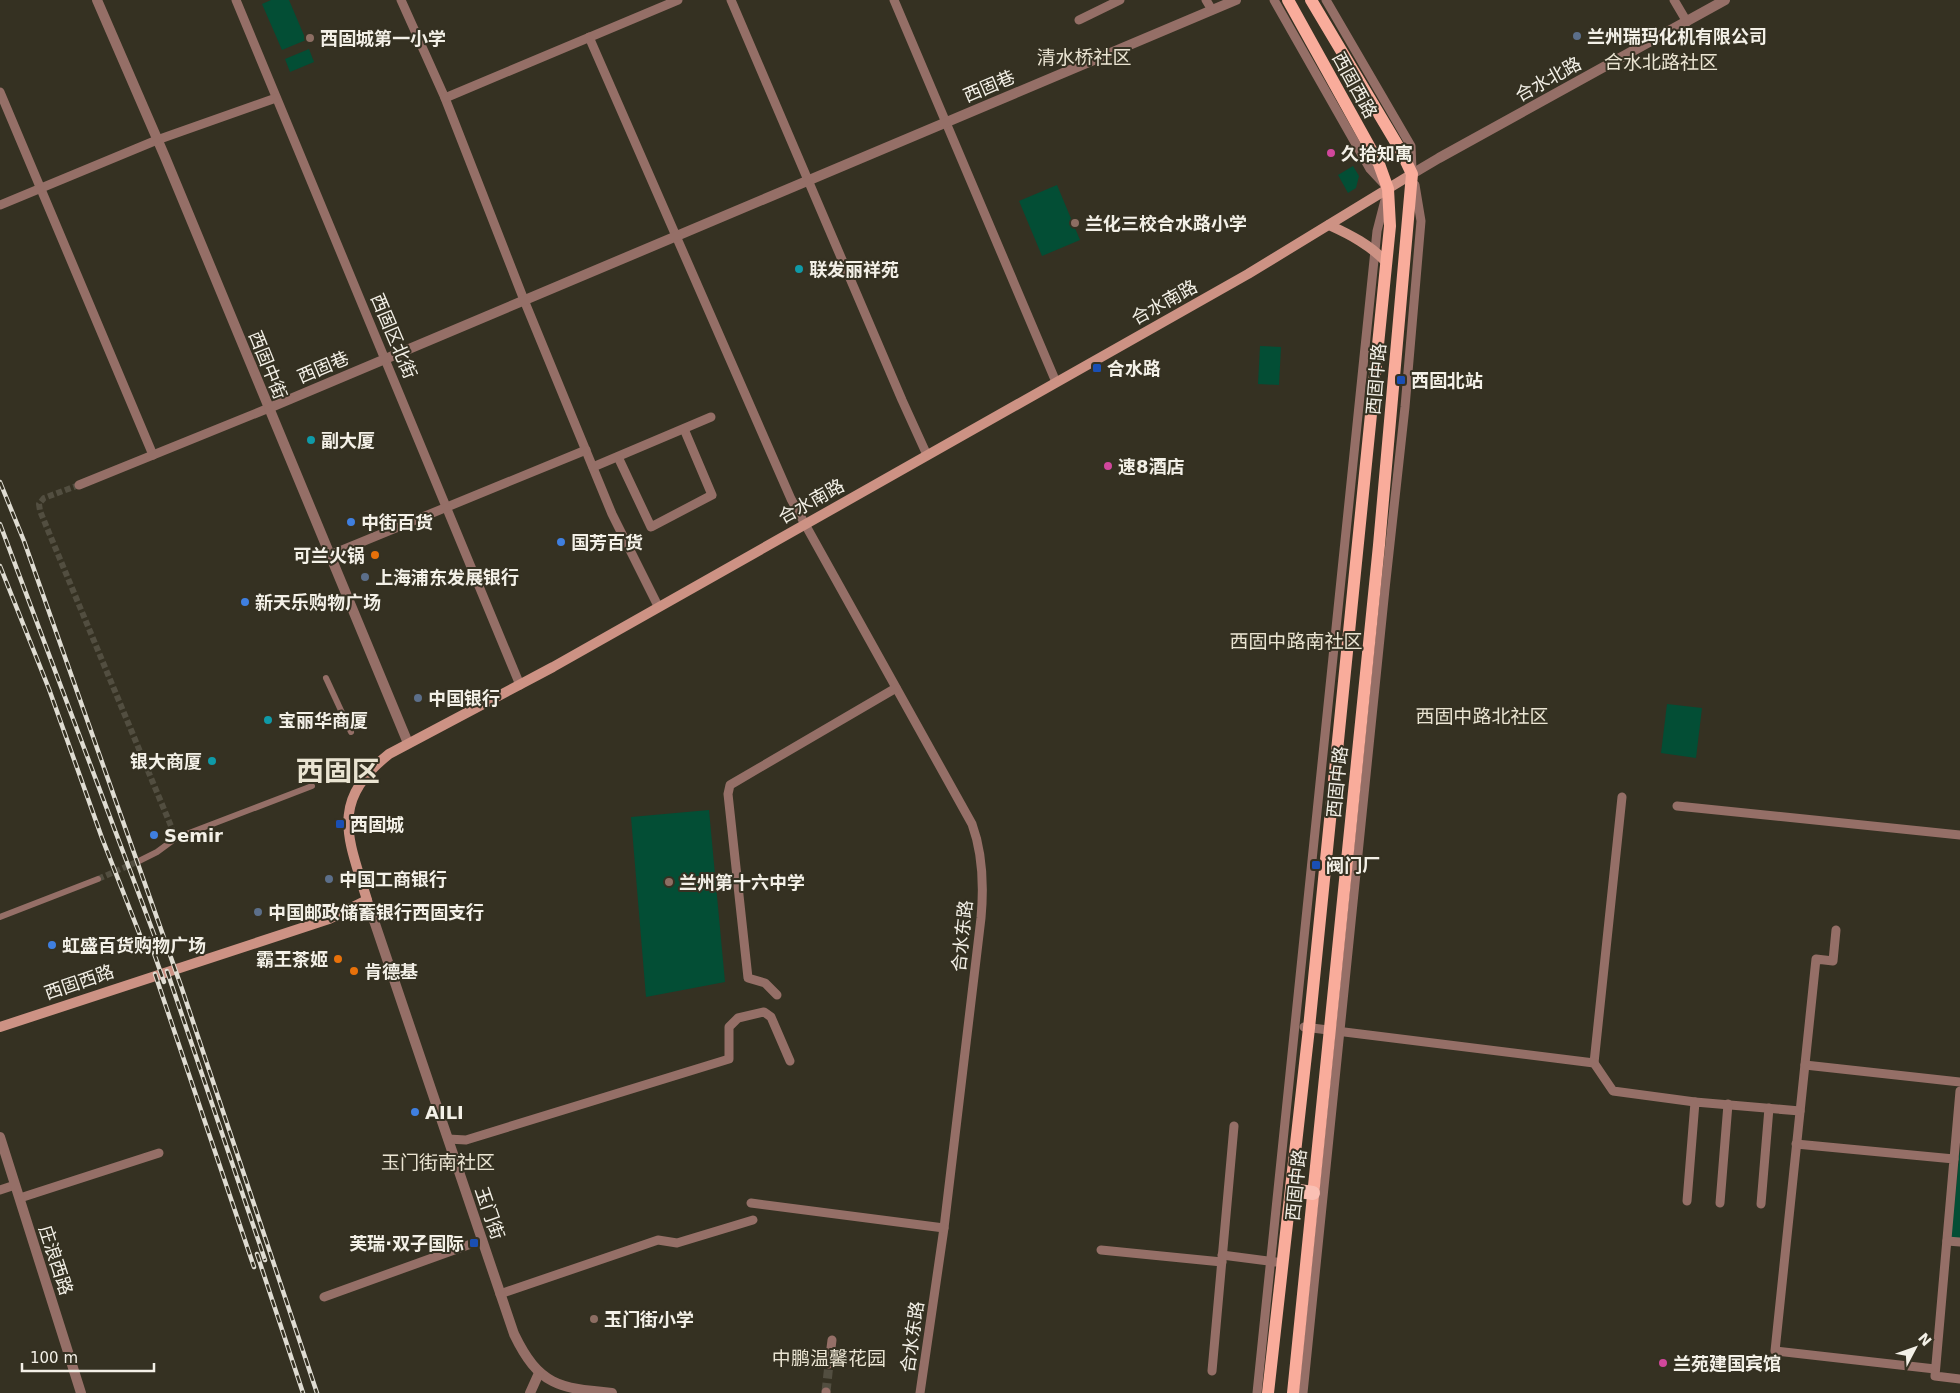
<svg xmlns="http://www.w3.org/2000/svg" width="1960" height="1393" font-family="'DejaVu Sans','Noto Sans SC',sans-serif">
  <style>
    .green { fill: #034e35 }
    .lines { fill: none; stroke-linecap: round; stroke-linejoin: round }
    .pedestrian-tunnel { stroke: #524e40; stroke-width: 6; stroke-dasharray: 6 3; stroke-linecap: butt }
    .minor-tunnel { stroke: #524e40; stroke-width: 9; stroke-dasharray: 9 4.5; stroke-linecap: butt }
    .pedestrian { stroke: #956f67; stroke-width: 6 }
    .minor { stroke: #956f67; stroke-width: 9 }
    .tertiary { stroke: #956f67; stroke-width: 10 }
    .secondary { stroke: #cd9284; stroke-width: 10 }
    .primary { stroke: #f9ac9b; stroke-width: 12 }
    .trunk { stroke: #fac0b4; stroke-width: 14 }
    .rail-casing { stroke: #dfdcd2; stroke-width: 4.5 }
    .rail { stroke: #353122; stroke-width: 2.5; stroke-dasharray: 8; stroke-linecap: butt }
    .service-dot { fill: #5c6f8a; stroke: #353122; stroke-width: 2 }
    .education-dot { fill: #8d6e63; stroke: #353122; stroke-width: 2 }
    .hotel-dot { fill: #d1479c; stroke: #353122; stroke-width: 2 }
    .culture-dot { fill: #0f9aa8; stroke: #353122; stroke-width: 2 }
    .transit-dot { fill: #1a4fb4; stroke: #353122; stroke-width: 2 }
    .shop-dot { fill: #3f7fe0; stroke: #353122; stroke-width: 2 }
    .food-dot { fill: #e8710a; stroke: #353122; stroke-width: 2 }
    .labels { text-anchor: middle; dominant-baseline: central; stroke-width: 4; stroke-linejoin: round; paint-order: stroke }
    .poi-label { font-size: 18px; font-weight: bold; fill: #f3f0e7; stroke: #353122; text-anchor: start }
    .street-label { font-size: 18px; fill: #f3f0e7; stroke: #353122 }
    .neighbourhood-label { font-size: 19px; fill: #eae4d2; stroke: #353122 }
    .town-label { font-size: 28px; font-weight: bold; fill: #eae4d2; stroke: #353122 }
  </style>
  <rect width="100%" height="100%" fill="#353122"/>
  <g class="green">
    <path d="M271 0H289L306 40 282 50 262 4Z"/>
    <path d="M309 49 314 62 290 72 285 59Z"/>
    <path d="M1353 166 1359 176 1356 188 1348 193 1338 175Z"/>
    <path d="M1057 185 1080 240 1042 256 1019 201Z"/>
    <path d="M1260 346 1281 347 1279 385 1258 384Z"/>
    <path d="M1667 704 1702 708 1696 758 1661 753Z"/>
    <path d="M709 810 725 982 646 997 631 817Z"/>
    <path d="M1960 1148V1238H1951Z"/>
  </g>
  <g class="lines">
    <g class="pedestrian-tunnel">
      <path d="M79 485 44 498 39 504 40 511 176 838"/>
      <path d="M98 879 139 861"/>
    </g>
    <path class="minor-tunnel" d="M826 1392 829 1364"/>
    <g class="pedestrian">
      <path d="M326 678 351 732"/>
      <path d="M352 779 360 784"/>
      <path d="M139 861 157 852 176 838 312 786"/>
      <path d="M0 917 98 879"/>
    </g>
    <g class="minor">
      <path d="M236 0 520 685"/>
      <path d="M401 0 445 98 524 300 612 514 658 606"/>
      <path d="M731 0 902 400 927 455"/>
      <path d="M894 0 1056 382"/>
      <path d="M1206 0 1212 10"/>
      <path d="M1274 0 1370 169 1384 184"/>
      <path d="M1326 0 1411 146 1412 170"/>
      <path d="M1674 0 1687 22"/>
      <path d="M1079 20 1120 0"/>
      <path d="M589 37 791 499 972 824C983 854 984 885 981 918L944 1228 920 1393"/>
      <path d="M0 92 153 455"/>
      <path d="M445 98 678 0"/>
      <path d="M0 205 157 140 276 98"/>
      <path d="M618 457 651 527 712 495 684 429"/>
      <path d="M593 467 711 417"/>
      <path d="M79 485 269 408"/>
      <path d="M330 555 586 450"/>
      <path d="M1677 806 1960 835"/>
      <path d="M1836 930 1833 961 1816 959 1775 1351 1935 1369"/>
      <path d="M777 995 765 983 748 978 728 794 730 785 896 688"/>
      <path d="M1304 1027 1594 1063 1622 797"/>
      <path d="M1594 1063 1613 1091 1695 1102"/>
      <path d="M1805 1065 1960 1082"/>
      <path d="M448 1139 466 1140 729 1059V1027L738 1018 764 1012 771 1017 790 1061"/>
      <path d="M1796 1144 1954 1159 1935 1376 1960 1379"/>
      <path d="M1954 1159 1960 1091"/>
      <path d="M0 1190 15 1185"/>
      <path d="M20 1198 159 1153"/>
      <path d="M1687 1201 1695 1102 1800 1111"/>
      <path d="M751 1203 944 1228"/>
      <path d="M1720 1203 1728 1104"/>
      <path d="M1761 1204 1769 1108"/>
      <path d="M1947 1241 1960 1242"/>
      <path d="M1101 1250 1222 1262"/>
      <path d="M1222 1255 1276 1262"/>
      <path d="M500 1294 658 1240 677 1243 753 1220"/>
      <path d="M324 1297 482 1240"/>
      <path d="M829 1364 832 1340"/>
      <path d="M1212 1371 1234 1126"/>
      <path d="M826 1393V1392"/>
      <path d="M1257 1393 1377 231 1385 200"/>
      <path d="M1303 1393 1385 589 1405 407 1421 221 1415 185"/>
    </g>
    <g class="tertiary">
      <path d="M97 0 165 157 408 743"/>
      <path d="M1412 174 1439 158 1725 0"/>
      <path d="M269 408 1236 0"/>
      <path d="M367 900 514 1334C539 1386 559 1388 612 1393"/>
      <path d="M0 1137 81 1393"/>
      <path d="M530 1393 539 1373"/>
    </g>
    <g class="secondary">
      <path d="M1329 225C1351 235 1370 245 1386 262"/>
      <path d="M0 1027 329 919 367 900C348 837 329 802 389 754L553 667 1248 274 1412 174"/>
    </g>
    <g class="primary">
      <path d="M1268 1393 1309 1028 1390 226 1388 189 1379 164 1288 0"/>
      <path d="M1293 1393 1379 545 1412 174 1401 151 1311 0"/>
    </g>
    <path class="trunk" d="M1292 1190 1313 1193"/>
    <g class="rail-casing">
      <g id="rail">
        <path d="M0 482 24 541 181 986 317 1393"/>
        <path d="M0 524 158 945"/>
        <path d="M0 566 49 689 102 838 147 953"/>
        <path d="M149 939 164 982"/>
        <path d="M167 971 265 1260"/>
        <path d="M155 974 254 1267"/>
        <path d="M257 1254 303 1393"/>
      </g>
    </g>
    <use href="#rail" class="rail"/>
  </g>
  <g class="service-dot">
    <circle cx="1577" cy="36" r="5"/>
    <circle cx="365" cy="577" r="5"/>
    <circle cx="418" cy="698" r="5"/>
    <circle cx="329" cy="879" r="5"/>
    <circle cx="258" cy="912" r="5"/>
  </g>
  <g class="education-dot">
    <circle cx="310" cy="38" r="5"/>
    <circle cx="1075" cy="223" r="5"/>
    <circle cx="669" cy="882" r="5"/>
    <circle cx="594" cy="1319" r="5"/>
  </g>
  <g class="hotel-dot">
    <circle cx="1331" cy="153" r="5"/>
    <circle cx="1108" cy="466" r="5"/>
    <circle cx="1663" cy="1363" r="5"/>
  </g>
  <g class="culture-dot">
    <circle cx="799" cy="269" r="5"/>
    <circle cx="311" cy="440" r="5"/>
    <circle cx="268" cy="720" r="5"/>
    <circle cx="212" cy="761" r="5"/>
  </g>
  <g class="transit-dot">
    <rect x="1092" y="363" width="10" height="10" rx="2.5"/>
    <rect x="1396" y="375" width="10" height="10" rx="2.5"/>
    <rect x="335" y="819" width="10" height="10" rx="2.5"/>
    <rect x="1311" y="860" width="10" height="10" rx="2.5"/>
    <rect x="469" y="1238" width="10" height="10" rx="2.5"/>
  </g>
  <g class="shop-dot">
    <circle cx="351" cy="522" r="5"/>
    <circle cx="561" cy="542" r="5"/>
    <circle cx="245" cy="602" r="5"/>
    <circle cx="154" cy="835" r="5"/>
    <circle cx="52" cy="945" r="5"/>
    <circle cx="415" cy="1112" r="5"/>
  </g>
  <g class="food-dot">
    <circle cx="375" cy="555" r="5"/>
    <circle cx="338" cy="959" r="5"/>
    <circle cx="354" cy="971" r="5"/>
  </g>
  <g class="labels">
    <g class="poi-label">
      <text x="1587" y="36">兰州瑞玛化机有限公司</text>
      <text x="320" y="38">西固城第一小学</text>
      <text x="1341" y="153">久拾知寓</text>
      <text x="1085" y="223">兰化三校合水路小学</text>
      <text x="809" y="269">联发丽祥苑</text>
      <text x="1107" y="368">合水路</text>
      <text x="1411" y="380">西固北站</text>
      <text x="321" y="440">副大厦</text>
      <text x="1118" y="466">速8酒店</text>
      <text x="361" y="522">中街百货</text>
      <text x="571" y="542">国芳百货</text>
      <text x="365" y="555" text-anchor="end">可兰火锅</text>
      <text x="375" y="577">上海浦东发展银行</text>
      <text x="255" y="602">新天乐购物广场</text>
      <text x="428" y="698">中国银行</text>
      <text x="278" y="720">宝丽华商厦</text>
      <text x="202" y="761" text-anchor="end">银大商厦</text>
      <text x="350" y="824">西固城</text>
      <text x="164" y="835">Semir</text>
      <text x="1326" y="865">阀门厂</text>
      <text x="339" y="879">中国工商银行</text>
      <text x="679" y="882">兰州第十六中学</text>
      <text x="268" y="912">中国邮政储蓄银行西固支行</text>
      <text x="62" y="945">虹盛百货购物广场</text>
      <text x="328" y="959" text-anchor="end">霸王茶姬</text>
      <text x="364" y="971">肯德基</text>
      <text x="425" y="1112">AILI</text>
      <text x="464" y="1243" text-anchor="end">芙瑞·双子国际</text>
      <text x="604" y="1319">玉门街小学</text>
      <text x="1673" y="1363">兰苑建国宾馆</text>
    </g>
    <g class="street-label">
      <text transform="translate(1548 79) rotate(-29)">合水北路</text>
      <text transform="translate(1355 85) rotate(61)">西固西路</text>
      <text transform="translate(989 86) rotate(-23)">西固巷</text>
      <text transform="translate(1164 302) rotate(-29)">合水南路</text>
      <text transform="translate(394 336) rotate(67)">西固区北街</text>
      <text transform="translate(268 365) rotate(68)">西固中街</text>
      <text transform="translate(323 367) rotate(-23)">西固巷</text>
      <text transform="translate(1376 379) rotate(-85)">西固中路</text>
      <text transform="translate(811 501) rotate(-29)">合水南路</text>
      <text transform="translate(1337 782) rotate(-84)">西固中路</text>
      <text transform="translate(962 936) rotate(-84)">合水东路</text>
      <text transform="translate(79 982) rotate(-19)">西固西路</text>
      <text transform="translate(1296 1185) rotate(-84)">西固中路</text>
      <text transform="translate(490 1213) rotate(71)">玉门街</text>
      <text transform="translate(56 1260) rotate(72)">庄浪西路</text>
      <text transform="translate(912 1337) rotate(-82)">合水东路</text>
    </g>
    <g class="neighbourhood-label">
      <text x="1084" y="57">清水桥社区</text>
      <text x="1661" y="62">合水北路社区</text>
      <text x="1296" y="641">西固中路南社区</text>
      <text x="1482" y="716">西固中路北社区</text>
      <text x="438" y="1162">玉门街南社区</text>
      <text x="829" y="1358">中鹏温馨花园</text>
    </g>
    <g class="town-label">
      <text x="338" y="771">西固区</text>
    </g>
  </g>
  <g transform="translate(1915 1348) rotate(49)" stroke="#353122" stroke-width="4" paint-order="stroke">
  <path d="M0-4L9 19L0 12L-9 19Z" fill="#f3f0e7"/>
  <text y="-8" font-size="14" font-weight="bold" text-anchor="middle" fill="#f3f0e7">N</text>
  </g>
  <path d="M22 1363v8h132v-8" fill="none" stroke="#f3f0e7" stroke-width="2.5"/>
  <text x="30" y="1363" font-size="15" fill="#f3f0e7" stroke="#353122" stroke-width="4" paint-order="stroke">100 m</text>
</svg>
